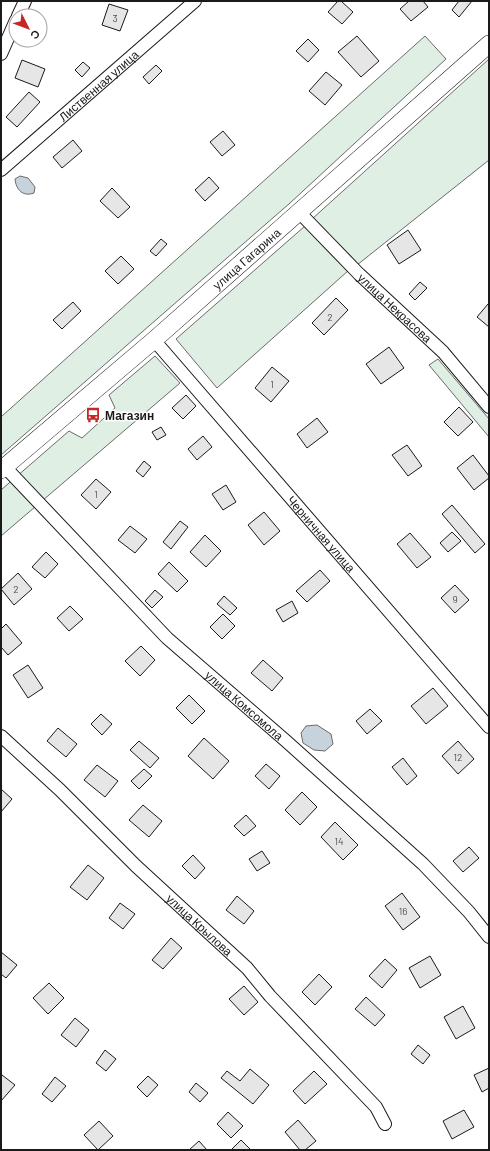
<svg xmlns="http://www.w3.org/2000/svg" width="490" height="1151" font-family="Barlow,sans-serif">
  <style>
    .green { fill: #e0efe3; stroke: #6a6a6a }
    .water { fill: #c6d2dc; stroke: #6a6a6a }
    .building { fill: #e6e6e6; stroke: #1a1a1a }
    .lines { fill: none; stroke-linecap: round; stroke-linejoin: round }
    .street-casing { stroke: #1a1a1a; stroke-width: 14 }
    .secondary-casing { stroke: #1a1a1a; stroke-width: 18 }
    .street { stroke: #fff; stroke-width: 12 }
    .secondary { stroke: #fff; stroke-width: 17 }
    .labels { text-anchor: middle; dominant-baseline: central; stroke-width: 3; stroke-linejoin: round; paint-order: stroke }
    .number-label { font-size: 10px; fill: #4d4d4d }
    .street-label { font-size: 12px; fill: #1a1a1a; stroke: #fff }
    .poi-label { font-size: 12px; font-weight: bold; fill: #1a1a1a; stroke: #fff; text-anchor: start }
  </style>
  <rect width="100%" height="100%" fill="#fff"/>
  <g class="green">
    <path d="M425 36 446 59 290 203 1 455V417Z"/>
    <path d="M489 59V160L357 265 312 219Z"/>
    <path d="M305 226 349 270 217 388 176 339Z"/>
    <path d="M155 356 180 383 1 536V490L69 431 82 438 115 408 109 395Z"/>
    <path d="M438 359 489 419V437L429 365Z"/>
  </g>
  <g class="water">
    <path d="M20 176 28 178 35 187 34 193C23 197 16 190 15 179Z"/>
    <path d="M317 725 331 734 333 744 325 751 314 750 303 743 301 733 306 726Z"/>
  </g>
  <g class="building">
    <path d="M338 1H341L353 12 342 24 328 12Z"/>
    <path d="M409 1H423L428 7 411 21 400 9Z"/>
    <path d="M459 1H472L459 17 452 10Z"/>
    <path d="M109 4 128 10 120 31 102 25Z"/>
    <path d="M357 36 379 61 361 77 338 52Z"/>
    <path d="M308 39 319 50 308 62 296 51Z"/>
    <path d="M22 60 45 69 38 87 15 78Z"/>
    <path d="M83 62 90 68 82 77 75 70Z"/>
    <path d="M156 65 162 71 149 84 143 77Z"/>
    <path d="M326 72 342 85 325 105 309 91Z"/>
    <path d="M29 92 40 102 17 127 6 117Z"/>
    <path d="M223 131 235 145 222 156 210 142Z"/>
    <path d="M73 140 82 151 62 168 53 157Z"/>
    <path d="M209 177 219 188 205 201 195 190Z"/>
    <path d="M112 188 130 207 118 218 100 201Z"/>
    <path d="M408 230 421 250 399 264 387 245Z"/>
    <path d="M161 239 167 244 156 256 150 251Z"/>
    <path d="M121 256 134 269 118 284 105 271Z"/>
    <path d="M420 282 427 288 415 300 409 294Z"/>
    <path d="M336 298 348 310 324 335 312 323Z"/>
    <path d="M73 302 81 311 62 329 53 320Z"/>
    <path d="M488 304 489 305V327L477 317Z"/>
    <path d="M389 347 404 368 381 384 366 364Z"/>
    <path d="M272 367 289 381 271 402 255 388Z"/>
    <path d="M186 395 196 406 183 419 172 408Z"/>
    <path d="M459 407 473 422 458 436 444 422Z"/>
    <path d="M317 418 328 432 307 448 297 434Z"/>
    <path d="M161 427 166 435 157 440 152 432Z"/>
    <path d="M203 436 212 447 197 460 188 449Z"/>
    <path d="M407 445 422 466 408 476 392 455Z"/>
    <path d="M473 455 489 476V478L474 490 457 468Z"/>
    <path d="M144 461 151 467 143 477 136 471Z"/>
    <path d="M96 479 111 492 96 509 81 495Z"/>
    <path d="M226 485 236 502 223 510 212 494Z"/>
    <path d="M452 505 485 544 475 553 442 514Z"/>
    <path d="M264 512 280 531 264 545 248 525Z"/>
    <path d="M180 521 188 527 171 549 163 542Z"/>
    <path d="M130 526 147 539 135 553 118 540Z"/>
    <path d="M452 532 461 541 448 552 440 543Z"/>
    <path d="M410 533 431 557 417 568 397 544Z"/>
    <path d="M205 535 221 551 206 567 190 552Z"/>
    <path d="M46 552 58 564 45 578 32 567Z"/>
    <path d="M169 562 188 581 177 592 158 574Z"/>
    <path d="M320 570 330 581 307 602 296 591Z"/>
    <path d="M18 573 32 589 14 605 1 589Z"/>
    <path d="M455 585 469 600 455 613 441 598Z"/>
    <path d="M155 590 163 597 152 608 145 601Z"/>
    <path d="M224 596 237 608 230 615 217 604Z"/>
    <path d="M292 601 298 613 283 622 276 610Z"/>
    <path d="M70 606 83 619 69 631 57 618Z"/>
    <path d="M223 614 235 626 222 639 210 627Z"/>
    <path d="M6 624 22 643 8 655 1 647V629Z"/>
    <path d="M141 646 155 660 140 676 125 661Z"/>
    <path d="M263 660 283 678 272 691 251 673Z"/>
    <path d="M28 665 43 688 28 698 13 675Z"/>
    <path d="M433 688 448 706 426 724 411 706Z"/>
    <path d="M189 695 205 711 192 724 176 708Z"/>
    <path d="M370 709 382 721 367 734 356 721Z"/>
    <path d="M101 714 112 724 102 735 91 724Z"/>
    <path d="M58 728 77 744 66 757 47 741Z"/>
    <path d="M204 738 229 761 213 779 188 756Z"/>
    <path d="M139 741 159 758 150 768 130 750Z"/>
    <path d="M458 741 474 759 458 774 442 756Z"/>
    <path d="M403 758 417 776 407 785 392 767Z"/>
    <path d="M266 764 280 776 269 789 255 776Z"/>
    <path d="M97 765 118 781 105 797 84 780Z"/>
    <path d="M144 769 152 776 139 789 131 781Z"/>
    <path d="M1 789 12 799 1 812Z"/>
    <path d="M302 792 317 807 300 825 285 810Z"/>
    <path d="M143 805 162 821 149 837 129 820Z"/>
    <path d="M246 815 256 826 244 836 234 826Z"/>
    <path d="M335 822 358 845 343 860 321 837Z"/>
    <path d="M469 847 479 858 463 872 453 861Z"/>
    <path d="M262 851 270 863 257 871 249 859Z"/>
    <path d="M193 855 205 868 195 879 182 866Z"/>
    <path d="M88 865 104 878 87 900 70 887Z"/>
    <path d="M402 893 420 917 403 930 385 906Z"/>
    <path d="M237 896 254 911 244 924 226 910Z"/>
    <path d="M120 903 135 914 123 929 109 918Z"/>
    <path d="M171 938 182 948 163 969 152 960Z"/>
    <path d="M1 952 17 965 6 978 1 974Z"/>
    <path d="M430 956 441 975 420 988 409 968Z"/>
    <path d="M385 959 397 970 382 988 369 976Z"/>
    <path d="M319 974 332 987 315 1005 302 992Z"/>
    <path d="M49 983 64 998 48 1014 33 998Z"/>
    <path d="M244 986 258 1002 244 1015 229 999Z"/>
    <path d="M366 997 385 1015 375 1026 355 1009Z"/>
    <path d="M463 1006 475 1028 456 1039 444 1017Z"/>
    <path d="M75 1018 89 1030 76 1047 61 1035Z"/>
    <path d="M418 1045 430 1055 423 1064 411 1054Z"/>
    <path d="M105 1050 116 1059 106 1071 96 1063Z"/>
    <path d="M489 1068V1088L482 1092 474 1075Z"/>
    <path d="M250 1069 269 1085 253 1104 221 1078 227 1071 240 1081Z"/>
    <path d="M314 1071 327 1084 305 1104 293 1091Z"/>
    <path d="M2 1075 15 1085 1 1101V1076Z"/>
    <path d="M148 1076 158 1085 147 1097 137 1087Z"/>
    <path d="M55 1077 66 1086 52 1102 42 1094Z"/>
    <path d="M196 1083 208 1093 200 1102 189 1092Z"/>
    <path d="M464 1110 474 1127 452 1139 443 1121Z"/>
    <path d="M228 1112 243 1126 231 1138 217 1124Z"/>
    <path d="M298 1120 316 1141 305 1150H300L285 1132Z"/>
    <path d="M99 1121 113 1136 98 1150 84 1135Z"/>
    <path d="M241 1140 251 1150H231Z"/>
    <path d="M199 1141 207 1150H189Z"/>
  </g>
  <g class="lines">
    <g class="street-casing">
      <g id="street">
        <path d="M18 16 25 1"/>
        <path d="M1 54 16 20"/>
        <path id="s1" d="M1 170 195 1"/>
        <path id="s2" d="M298 211 359 274 443 352 489 407"/>
        <path id="s3" d="M154 340 489 727"/>
        <path id="s4" d="M5 467 167 638 286 741 423 864 469 912 489 937"/>
        <path id="s5" d="M1 736 60 790 136 866 247 968 270 996 376 1107 385 1124"/>
      </g>
    </g>
    <g class="secondary-casing">
      <g id="secondary">
        <path id="s6" d="M1 470 154 340 489 44"/>
      </g>
    </g>
    <use href="#street" class="street"/>
    <use href="#secondary" class="secondary"/>
  </g>
  <defs>
    <g id="bus-bare" transform="scale(1.2)"><path d="M-5-6H5V4H4V6H2V4H-2V6H-4V4H-5ZM-3.5-4V0h7V-4ZM-3.5 1.2v1.5H-2V1.2ZM2 1.2v1.5H3.5V1.2Z" fill="#c62828" stroke="#fff" stroke-width="2.5" paint-order="stroke"/></g>
  </defs>
  <g fill-rule="evenodd">
    <use href="#bus-bare" x="93" y="415"/>
  </g>
  <g class="labels">
    <g class="number-label">
      <text x="115" y="18">3</text>
      <text x="330" y="317">2</text>
      <text x="272" y="384">1</text>
      <text x="96" y="494">1</text>
      <text x="16" y="589">2</text>
      <text x="455" y="599">9</text>
      <text x="458" y="757">12</text>
      <text x="339" y="841">14</text>
      <text x="403" y="911">16</text>
    </g>
    <g class="street-label">
      <text stroke="none"><textPath href="#s1" startOffset="129">Лиственная улица</textPath></text>
      <text stroke="none"><textPath href="#s6" startOffset="324">улица Гагарина</textPath></text>
      <text stroke="none"><textPath href="#s2" startOffset="137">улица Некрасова</textPath></text>
      <text stroke="none"><textPath href="#s3" startOffset="256">Черничная улица</textPath></text>
      <text stroke="none"><textPath href="#s4" startOffset="338">улица Комсомола</textPath></text>
      <text stroke="none"><textPath href="#s5" startOffset="274">улица Крылова</textPath></text>
    </g>
    <g class="poi-label">
      <text x="105" y="415">Магазин</text>
    </g>
  </g>
  <rect width="490" height="1151" fill="none" stroke="#1a1a1a" stroke-width="4"/>
  <g transform="translate(28 28) rotate(132)"><circle r="19" fill="#ffffff" stroke="#a3a3a3"/>
  <path d="M0-3L7 15L0 10L-7 15Z" fill="#c62828"/>
  <text y="-6" font-size="11" font-weight="bold" text-anchor="middle" fill="#1a1a1a">С</text>
  </g>
</svg>
